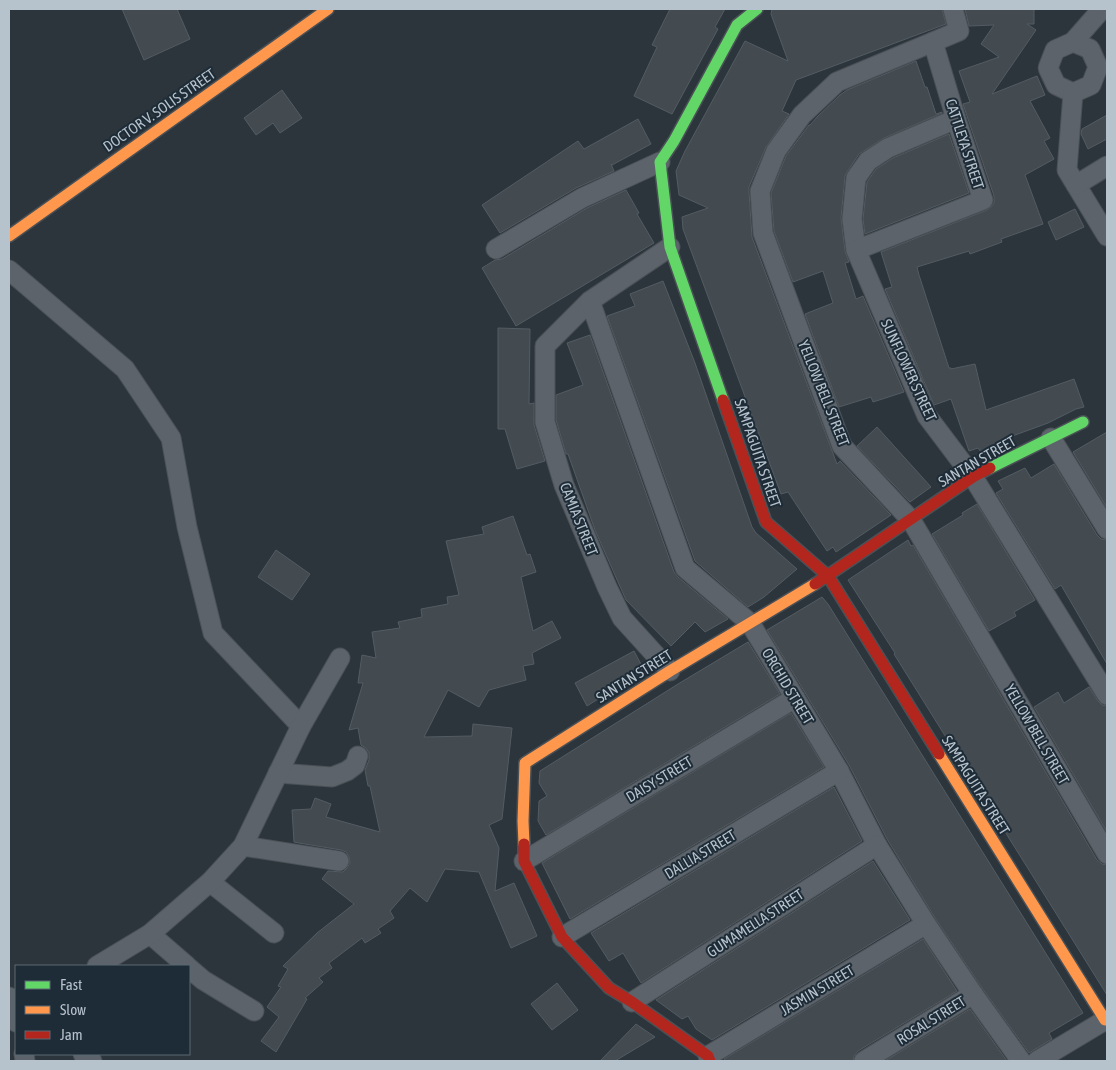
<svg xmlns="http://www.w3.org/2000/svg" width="1116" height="1070" font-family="'Asap Condensed',sans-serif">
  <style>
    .building { fill: #434a50; stroke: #545c63 }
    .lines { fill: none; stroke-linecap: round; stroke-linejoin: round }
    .street-casing { stroke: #4a5156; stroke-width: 21 }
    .fast-casing { stroke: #4a5156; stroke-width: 14 }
    .slow-casing { stroke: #4a5156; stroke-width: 14 }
    .jam-casing { stroke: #4a5156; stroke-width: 14 }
    .street { stroke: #5c636a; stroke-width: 19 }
    .fast { stroke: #63d668; stroke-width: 11 }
    .slow { stroke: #ff974d; stroke-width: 11 }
    .jam { stroke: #b3261e; stroke-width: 11 }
    .labels { text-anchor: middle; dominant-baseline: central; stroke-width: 4; stroke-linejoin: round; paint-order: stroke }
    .street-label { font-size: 15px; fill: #b6c2cc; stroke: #1e2c38 }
  </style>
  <rect width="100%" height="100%" fill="#2c353c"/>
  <g class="building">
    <path d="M122 9H177L190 39 144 60Z"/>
    <path d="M670 9H725L715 27 718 29 672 114 634 96 657 47 652 45Z"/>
    <path d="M772 9H942L946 24 796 80 782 111 789 114 766 147 749 187V192L752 237 837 464 840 461 891 515 836 552 833 547 827 551 788 492 781 494 683 229 682 217 708 208 679 195 676 171 685 151 745 41 788 61 771 14Z"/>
    <path d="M965 9H1034V24H1027L1036 30 992 94 1037 76 1045 95 1030 101 1050 138 1044 141 1054 159 1025 175 1043 224 1001 239 1002 242 970 254 969 251 917 267 919 275 949 368H951V369L975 364 986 410 1074 379 1084 407 1076 409 1048 423 1007 438 1009 442 983 455 978 448 969 451 951 399 934 405 885 289 892 287 881 252 987 210 991 207 994 203V196L963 104 970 102 959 71 999 57 981 44 994 25 969 26Z"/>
    <path d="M916 61 925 87H927L936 114 942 112V113L884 138 859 154 847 172 845 176 841 218 845 251 849 262 845 263 856 299 863 296 904 392 873 402 871 397 839 407 805 314 833 303 823 271 793 282 774 231 771 193 786 156 809 125H810L817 117 840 95 847 90Z"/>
    <path d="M282 90 302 118 280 133 273 123 256 135 244 118Z"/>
    <path d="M1107 115V139L1088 149 1081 134 1082 129Z"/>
    <path d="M638 119 651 144 612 165 611 164 614 171 576 188 500 233 482 205 578 141 584 149Z"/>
    <path d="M949 134 969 193 865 234 863 219 867 182 876 169 893 158Z"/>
    <path d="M626 190 639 213 637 214 654 243 516 326 482 268 495 260 502 259 587 208Z"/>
    <path d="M1075 209 1084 227 1056 240 1048 222Z"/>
    <path d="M663 281 695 363 752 527 756 533 797 569 764 597 748 607 695 561 607 316 635 306 630 294Z"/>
    <path d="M498 328 530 329 529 404 534 403V425L545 461 517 469 505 429H498Z"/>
    <path d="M590 335 674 572 678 577 728 619 705 632 695 622 671 646 626 600 595 530 568 454H566L556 420V395L583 385 567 343Z"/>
    <path d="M877 427 931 487 910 502 857 446Z"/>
    <path d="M1107 432V508L1073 452Z"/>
    <path d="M1054 464 1097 535 1101 539 1107 540V664L1061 585 1055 589 996 493 1003 489 998 481 1025 468 1031 478Z"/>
    <path d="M977 504 1035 600 1014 612 1016 616 989 631 932 534 963 515 962 513Z"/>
    <path d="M513 516 527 555 530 554 536 572 521 577 533 631 552 621 561 638 532 653 534 664 523 666 526 680 489 690 479 707 448 690 424 737 472 736 473 724 512 728 502 819 489 825 499 848 495 891 514 883 537 936 511 948 479 872 445 869 427 902 410 888 390 911 394 918 378 929 381 933 365 943 362 938 329 963 332 968 319 978 323 982 305 998 307 999 276 1052 261 1041 279 1017 267 1007 281 987 278 986 288 969 283 966 317 933 354 904 322 879 328 871 343 872 347 868 350 863 349 857 346 852 341 850 299 843 294 842 292 810 311 809 315 798 331 804 326 817 380 832 370 786H368L365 770 369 760V753L366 748 361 745 358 728 349 730 363 683H358L362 655 376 658 372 632 400 628 398 622 422 617 421 609 448 604 447 597 459 595 446 541 484 534 482 527Z"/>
    <path d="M908 540 911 546 913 545 1097 860 1102 864 1107 865V995L894 654 895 653 848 580Z"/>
    <path d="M276 550 310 574 292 600 258 577Z"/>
    <path d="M822 597 828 604 1083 1013 1049 1033 1052 1039 1029 1053 982 988 935 918 887 839 849 765 767 630Z"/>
    <path d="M748 642 780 694 546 835 538 821 539 801 547 796 539 783 540 771 678 684Z"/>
    <path d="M634 651 644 670 587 706 575 683Z"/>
    <path d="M1089 687 1098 701 1102 705 1107 706V832L1034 707 1058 692 1064 703Z"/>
    <path d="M791 713 824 767 570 919 542 863Z"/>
    <path d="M834 787 862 841 641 983 623 953 609 961 591 933Z"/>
    <path d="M873 861 910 920 712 1040 696 1029 688 1016 682 1019 656 1000Z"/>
    <path d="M923 939 957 991 858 1051 854 1056 853 1061H725L724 1059Z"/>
    <path d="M557 983 578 1010 552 1030 531 1004Z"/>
    <path d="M970 1009 1007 1061H885Z"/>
    <path d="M636 1024 655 1037 615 1061H600Z"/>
  </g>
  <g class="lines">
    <g class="street-casing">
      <g id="street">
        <path d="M933 42 837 82 802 115 776 151 760 191 763 233 842 446 911 520 1107 854"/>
        <path d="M1073 42 1090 49 1098 67 1091 85 1073 93 1056 85 1048 68 1055 50Z"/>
        <path d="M1073 42 1102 9"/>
        <path d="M1073 93 1067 170 1107 236"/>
        <path d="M956 119 888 148 868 161 856 178 852 219 856 250 927 416 973 477 1107 695"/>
        <path d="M1076 185 1107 166"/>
        <path d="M670 247 590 301 545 346V422L564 485 607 587 622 618 670 671"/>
        <path d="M496 249 582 198 660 162"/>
        <path d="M856 250 983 200 956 119 933 42 959 31 953 9"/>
        <path d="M9 270 125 369 171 438 187 527 213 633 301 726"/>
        <path d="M590 301 685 568 750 623 839 771 877 845 926 924 973 994 1021 1061"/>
        <path d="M1051 438 1107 529"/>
        <path d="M278 773 332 777 347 771 355 765 358 756"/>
        <path d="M243 846 339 861"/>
        <path d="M524 861 795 698"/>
        <path d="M210 882 274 933"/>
        <path d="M150 934 187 966"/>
        <path d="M562 937 839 771"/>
        <path d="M97 966 150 934 210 882 243 846 301 726 340 658"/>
        <path d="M189 968 203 980 254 1011"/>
        <path d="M9 997 16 1002"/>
        <path d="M632 1002 877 845"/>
        <path d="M14 1014 16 1022"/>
        <path d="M24 1054 25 1061"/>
        <path d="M83 1054 92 1061"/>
        <path d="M708 1056 926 924"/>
        <path d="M864 1061 973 994"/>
        <path d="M1037 1061 1107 1019"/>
      </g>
    </g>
    <g class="fast-casing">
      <g id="fast">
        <path d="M723 400 670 247 660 162 674 141 737 25 757 9"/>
        <path d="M990 468 1083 422"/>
      </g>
    </g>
    <g class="slow-casing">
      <g id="slow">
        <path d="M9 236 328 9"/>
        <path d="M939 754 1105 1020"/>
        <path d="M524 844 523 821 525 763 670 671 815 584"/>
      </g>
    </g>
    <g class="jam-casing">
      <g id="jam">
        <path d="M723 400 766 522 828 576 939 754"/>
        <path d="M815 584 973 477 990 468"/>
        <path d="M524 844V861L562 937 609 988 632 1002 708 1056 710 1061"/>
      </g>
    </g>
    <use href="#street" class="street"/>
    <use href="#fast" class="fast"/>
    <use href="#slow" class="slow"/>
    <use href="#jam" class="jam"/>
  </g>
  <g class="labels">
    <g class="street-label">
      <text transform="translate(159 110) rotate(-35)">DOCTOR V. SOLIS STREET</text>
      <text transform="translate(965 144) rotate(72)">CATTLEYA STREET</text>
      <text transform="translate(909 370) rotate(65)">SUNFLOWER STREET</text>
      <text transform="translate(824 393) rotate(68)">YELLOW BELL STREET</text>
      <text transform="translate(758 453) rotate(71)">SAMPAGUITA STREET</text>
      <text transform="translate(977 461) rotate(-30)">SANTAN STREET</text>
      <text transform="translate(579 519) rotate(68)">CAMIA STREET</text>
      <text transform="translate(634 676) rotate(-32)">SANTAN STREET</text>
      <text transform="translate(788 686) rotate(59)">ORCHID STREET</text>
      <text transform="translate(1037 734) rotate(60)">YELLOW BELL STREET</text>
      <text transform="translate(659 779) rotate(-31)">DAISY STREET</text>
      <text transform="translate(976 785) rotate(58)">SAMPAGUITA STREET</text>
      <text transform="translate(700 854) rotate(-31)">DALLIA STREET</text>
      <text transform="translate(755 923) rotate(-33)">GUMAMELLA STREET</text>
      <text transform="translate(817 990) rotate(-31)">JASMIN STREET</text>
      <text transform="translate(931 1020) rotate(-32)">ROSAL STREET</text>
    </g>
  </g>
  <rect width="1116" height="1070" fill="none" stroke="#b6c2cc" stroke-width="20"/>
  <rect x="15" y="965" width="175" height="90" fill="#1e2c38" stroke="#5b6873"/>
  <rect x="25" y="981" width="25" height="8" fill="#63d668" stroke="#5b6873"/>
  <text x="60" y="990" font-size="15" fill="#b6c2cc">Fast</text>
  <rect x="25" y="1006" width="25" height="8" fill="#ff974d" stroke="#5b6873"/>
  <text x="60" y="1015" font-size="15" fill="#b6c2cc">Slow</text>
  <rect x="25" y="1031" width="25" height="8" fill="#b3261e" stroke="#5b6873"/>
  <text x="60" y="1040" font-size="15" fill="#b6c2cc">Jam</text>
</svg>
